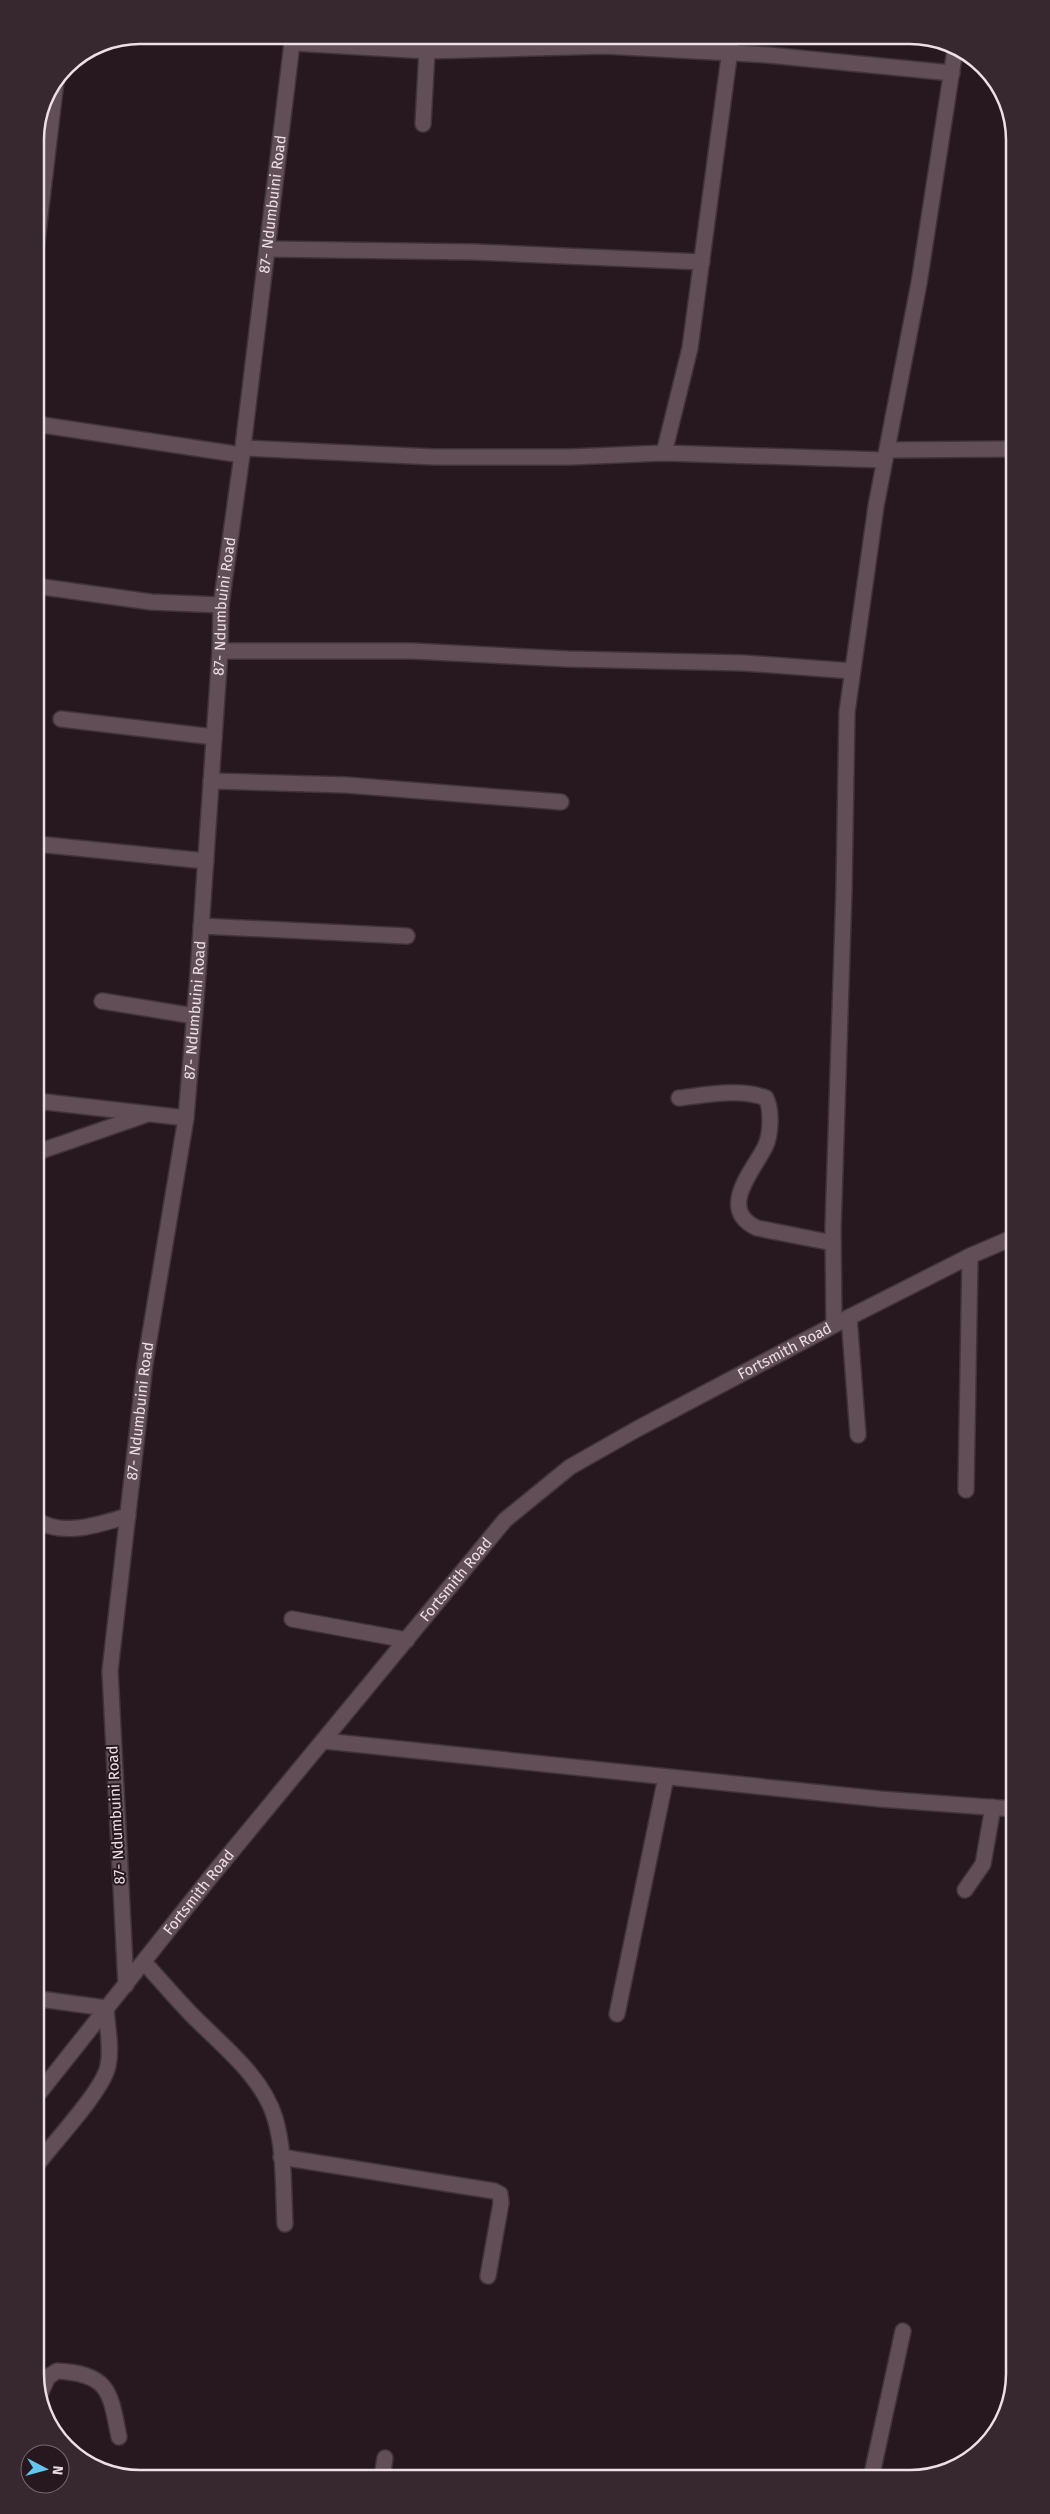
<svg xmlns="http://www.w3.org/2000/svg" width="1050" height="2514" font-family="'Fira Sans',sans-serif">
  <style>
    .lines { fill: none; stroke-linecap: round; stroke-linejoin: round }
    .minor-casing { stroke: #403439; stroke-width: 18 }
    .minor { stroke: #614e57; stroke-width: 15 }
    .labels { text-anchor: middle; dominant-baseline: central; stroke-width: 4; stroke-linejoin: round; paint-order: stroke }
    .street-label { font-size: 15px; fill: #ece0e5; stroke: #27181f }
    .rim { fill: none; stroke: #ece0e5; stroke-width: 2.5 }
  </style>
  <rect width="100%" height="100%" fill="#27181f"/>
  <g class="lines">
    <g class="minor-casing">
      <g id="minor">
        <path d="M293 43 427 51 604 46 768 55 952 73"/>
        <path d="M423 124 427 51"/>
        <path d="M267 249 474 252 702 262"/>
        <path d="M35 258 56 81"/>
        <path d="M36 424 242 455"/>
        <path d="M243 448 435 457H570L664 453 884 460"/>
        <path d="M887 450 1010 449"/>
        <path d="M664 453 690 348 732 35"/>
        <path d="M36 586 151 602 221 605"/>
        <path d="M220 651H412L568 659 744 663 852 671"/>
        <path d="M61 719 214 737"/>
        <path d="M211 781 346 785 561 802"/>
        <path d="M37 844 206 861"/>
        <path d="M201 926 407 936"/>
        <path d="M102 1001 194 1016"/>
        <path d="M679 1098C706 1095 740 1088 766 1098 772 1110 771 1135 765 1147 753 1171 717 1209 757 1228L833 1243"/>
        <path d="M37 1101 186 1118"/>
        <path d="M38 1152 145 1115"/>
        <path d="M849 1317 858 1435"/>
        <path d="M834 1325 833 1229 844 889 847 712 876 506 919 283 955 50"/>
        <path d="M966 1490 970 1256"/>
        <path d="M38 1521C65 1537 100 1524 128 1516"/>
        <path d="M292 1619 407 1640"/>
        <path d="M324 1741 880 1799 1014 1809"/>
        <path d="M965 1890 983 1864 993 1807"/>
        <path d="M144 1962C159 1979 174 1996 190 2013 220 2044 262 2075 275 2118 285 2152 283 2190 285 2224"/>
        <path id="s1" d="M126 1985 110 1671 145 1364 186 1118 198 974 220 651 221 605 242 455 293 35"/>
        <path d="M40 1999 106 2008C107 2027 112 2047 108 2066 103 2090 56 2140 40 2161"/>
        <path d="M617 2014 666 1777"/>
        <path id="s2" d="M40 2092 213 1874 505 1520 570 1467 637 1429 834 1325 970 1256 1012 1238"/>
        <path d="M281 2157 494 2191 500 2194 501 2203 488 2276"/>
        <path d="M40 2394 48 2377 57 2371C110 2374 110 2392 119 2437"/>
        <path d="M872 2474 903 2331"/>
        <path d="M382 2477 385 2458"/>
      </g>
    </g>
    <use href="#minor" class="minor"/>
  </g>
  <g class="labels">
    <g class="street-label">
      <text stroke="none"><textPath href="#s1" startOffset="1791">87- Ndumbuini Road</textPath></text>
      <text stroke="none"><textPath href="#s1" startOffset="1386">87- Ndumbuini Road</textPath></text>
      <text stroke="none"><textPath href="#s1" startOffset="981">87- Ndumbuini Road</textPath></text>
      <text stroke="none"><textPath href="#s2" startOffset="1065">Fortsmith Road</textPath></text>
      <text stroke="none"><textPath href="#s1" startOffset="576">87- Ndumbuini Road</textPath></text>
      <text stroke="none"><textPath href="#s2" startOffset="660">Fortsmith Road</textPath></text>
      <text transform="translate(116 1815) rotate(-93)">87- Ndumbuini Road</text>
      <text stroke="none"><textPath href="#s2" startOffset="255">Fortsmith Road</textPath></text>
    </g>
  </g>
  <path d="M0 0H1050V2514H0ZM140 44H910A96 96 0 0 1 1006 140V2374A96 96 0 0 1 910 2470H140A96 96 0 0 1 44 2374V140A96 96 0 0 1 140 44Z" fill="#37282f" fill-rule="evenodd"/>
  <path class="rim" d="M140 44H910A96 96 0 0 1 1006 140V2374A96 96 0 0 1 910 2470H140A96 96 0 0 1 44 2374V140A96 96 0 0 1 140 44Z"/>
  <g transform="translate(45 2469) rotate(96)"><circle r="24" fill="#27181f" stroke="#76686e"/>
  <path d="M0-4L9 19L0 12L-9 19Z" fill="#64c5ee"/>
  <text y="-8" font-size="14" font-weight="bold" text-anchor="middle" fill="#ece0e5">N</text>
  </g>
</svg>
